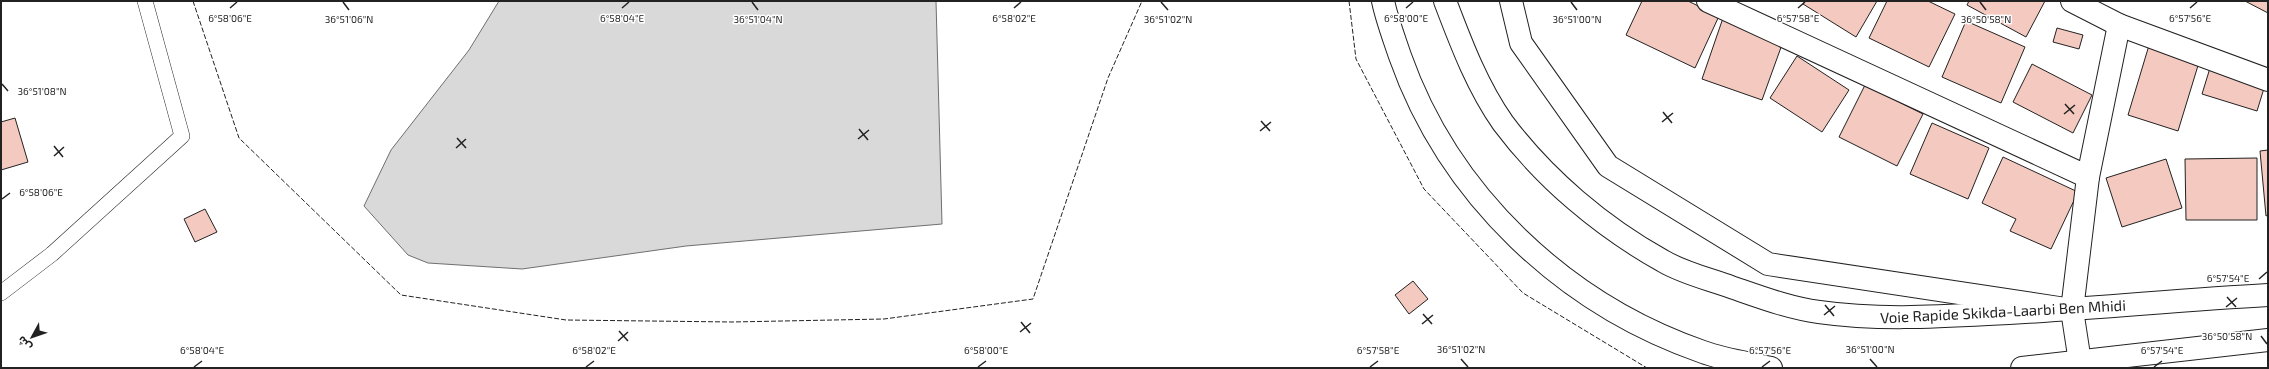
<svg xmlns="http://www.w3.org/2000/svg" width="2269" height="369" font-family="'Exo 2','Noto Sans Arabic',sans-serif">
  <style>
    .water { fill: #d9d9d9; stroke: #6f6f6f }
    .building { fill: #f3c9c0; stroke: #222 }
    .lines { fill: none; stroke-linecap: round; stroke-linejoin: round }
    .service-casing { stroke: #222; stroke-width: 16 }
    .minor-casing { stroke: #222; stroke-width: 24 }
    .trunk-casing { stroke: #222; stroke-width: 24 }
    .service { stroke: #fff; stroke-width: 15 }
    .minor { stroke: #fff; stroke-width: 22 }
    .trunk { stroke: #fff; stroke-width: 22 }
    .fence { stroke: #222; stroke-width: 1; stroke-dasharray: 5 2; stroke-linecap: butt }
    .ticks { fill: none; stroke: #222; stroke-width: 1.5 }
    .labels { text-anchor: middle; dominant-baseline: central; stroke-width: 3; stroke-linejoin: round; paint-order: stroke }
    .street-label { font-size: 15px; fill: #222; stroke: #fff }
    .ticks-label { font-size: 10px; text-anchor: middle; fill: #222; stroke: #fff; stroke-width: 3; stroke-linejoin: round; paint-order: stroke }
  </style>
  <rect width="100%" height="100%" fill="#fff"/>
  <path class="water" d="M499 1H936L942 224 686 246 522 269 428 263 408 255 364 206 391 150 469 50Z"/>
  <g class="building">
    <path d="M1642 1H1688L1719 16 1695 68 1626 35Z"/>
    <path d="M1805 1H1877L1856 37 1803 4Z"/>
    <path d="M1887 1H1928L1955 14 1929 67 1869 38Z"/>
    <path d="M1969 1H2045L2026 37 1967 5Z"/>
    <path d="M2245 1H2268V13Z"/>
    <path d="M1723 18 1784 39 1762 100 1702 79Z"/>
    <path d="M1966 21 2025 47 2001 103 1942 77Z"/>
    <path d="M2057 28 2083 35 2079 49 2053 42Z"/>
    <path d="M2150 42 2200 59 2178 131 2128 115Z"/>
    <path d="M1797 56 1849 90 1822 132 1770 98Z"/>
    <path d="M2032 64 2092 95 2073 133 2013 102Z"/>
    <path d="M2210 68 2265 85 2257 111 2202 94Z"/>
    <path d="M1865 85 1923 114 1897 166 1839 137Z"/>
    <path d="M15 118 28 162 1 170V122Z"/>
    <path d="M1932 123 1989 148 1968 199 1910 174Z"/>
    <path d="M2268 150V215L2266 216 2260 151Z"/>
    <path d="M2003 157 2078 192 2051 249 2010 231 2016 219 1982 203Z"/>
    <path d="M2257 158V220H2186L2185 159Z"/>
    <path d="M2166 159 2182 208 2122 227 2106 178Z"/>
    <path d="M205 209 217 232 195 242 184 219Z"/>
    <path d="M1413 281 1428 299 1409 314 1395 295Z"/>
  </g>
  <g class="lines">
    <g class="service-casing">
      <path id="service" d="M1 293 52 254 182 136 145 1"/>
    </g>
    <g class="minor-casing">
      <g id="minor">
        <path d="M1511 1 1521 43 1608 166 1768 264 2072 310 2080 362"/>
        <path d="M1708 1 2088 177 2119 25 2268 80"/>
        <path d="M2072 1 2119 25"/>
        <path d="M2072 310 2088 177"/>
      </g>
    </g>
    <g class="trunk-casing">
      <g id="trunk">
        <path d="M1383 1C1387 20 1394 38 1400 56 1449 195 1564 304 1703 352 1725 360 1749 363 1771 368"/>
        <path d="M1445 1C1461 43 1477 86 1503 123 1545 179 1602 227 1663 261 1683 273 1709 279 1731 287 1760 297 1789 308 1819 312 1875 320 1932 317 1988 314 2082 310 2175 300 2268 295"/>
        <path d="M2022 368 2268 340"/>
      </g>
    </g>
    <use href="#service" class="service"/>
    <use href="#minor" class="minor"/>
    <use href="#trunk" class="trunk"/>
    <g class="fence">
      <path d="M193 1 239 138 401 295 566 320 732 322 884 319 1033 299 1108 78 1142 1"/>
      <path d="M1349 1 1356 59 1424 189 1523 293 1647 368"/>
    </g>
  </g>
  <path class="ticks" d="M343 2 349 10M752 2 758 10M1161 2 1168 10M1571 2 1577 10M1980 2 1986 10M230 8 237 2M622 8 629 2M1014 8 1021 2M1406 8 1413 2M1798 8 1805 2M2190 8 2197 2M2 84 8 91M2065 104 2074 114M1663 112 1672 123M2064 114 2075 105M1261 121 1270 131M1662 122 1673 113M859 129 868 140M1260 131 1271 122M457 138 466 148M858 139 869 130M54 146 63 157M456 148 466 139M54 156 64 147M2 199 10 193M2259 279 2267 272M2227 297 2236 307M1825 305 1834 316M2226 307 2237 298M1423 314 1432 324M1824 315 1835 306M1021 322 1030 333M1422 324 1433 315M619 331 628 341M1020 332 1031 323M2261 336 2267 344M618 341 628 332M1461 359 1468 367M1870 359 1877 367M194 367 202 361M586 367 594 361M978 367 986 361M1370 367 1378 361M1762 367 1770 361M2154 367 2162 361"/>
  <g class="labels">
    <g class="street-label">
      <text transform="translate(2003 311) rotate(-3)">Voie Rapide Skikda-Laarbi Ben Mhidi</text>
    </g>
  </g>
  <g class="ticks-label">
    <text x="230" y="22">6°58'06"E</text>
    <text x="622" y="22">6°58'04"E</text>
    <text x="1014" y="22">6°58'02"E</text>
    <text x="1406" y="22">6°58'00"E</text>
    <text x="1798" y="22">6°57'58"E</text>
    <text x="2190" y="22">6°57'56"E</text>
    <text x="1168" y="23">36°51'02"N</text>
    <text x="1986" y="23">36°50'58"N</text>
    <text x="349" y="23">36°51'06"N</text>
    <text x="758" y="23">36°51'04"N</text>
    <text x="1577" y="23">36°51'00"N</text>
    <text x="42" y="95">36°51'08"N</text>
    <text x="41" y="196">6°58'06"E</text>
    <text x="2228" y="282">6°57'54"E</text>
    <text x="2227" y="340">36°50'58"N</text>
    <text x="1461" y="353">36°51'02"N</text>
    <text x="1870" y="353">36°51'00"N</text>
    <text x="202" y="354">6°58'04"E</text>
    <text x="594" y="354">6°58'02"E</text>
    <text x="986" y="354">6°58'00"E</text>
    <text x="1378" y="354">6°57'58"E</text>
    <text x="1770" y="354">6°57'56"E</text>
    <text x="2162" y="354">6°57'54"E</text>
  </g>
  <rect width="2269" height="369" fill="none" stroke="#222222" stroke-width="4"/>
  <g transform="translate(32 337) rotate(230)" stroke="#ffffff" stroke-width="3" paint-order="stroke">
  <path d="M0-3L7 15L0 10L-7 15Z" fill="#222222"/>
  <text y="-6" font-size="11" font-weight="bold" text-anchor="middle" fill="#222222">ش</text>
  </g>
</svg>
